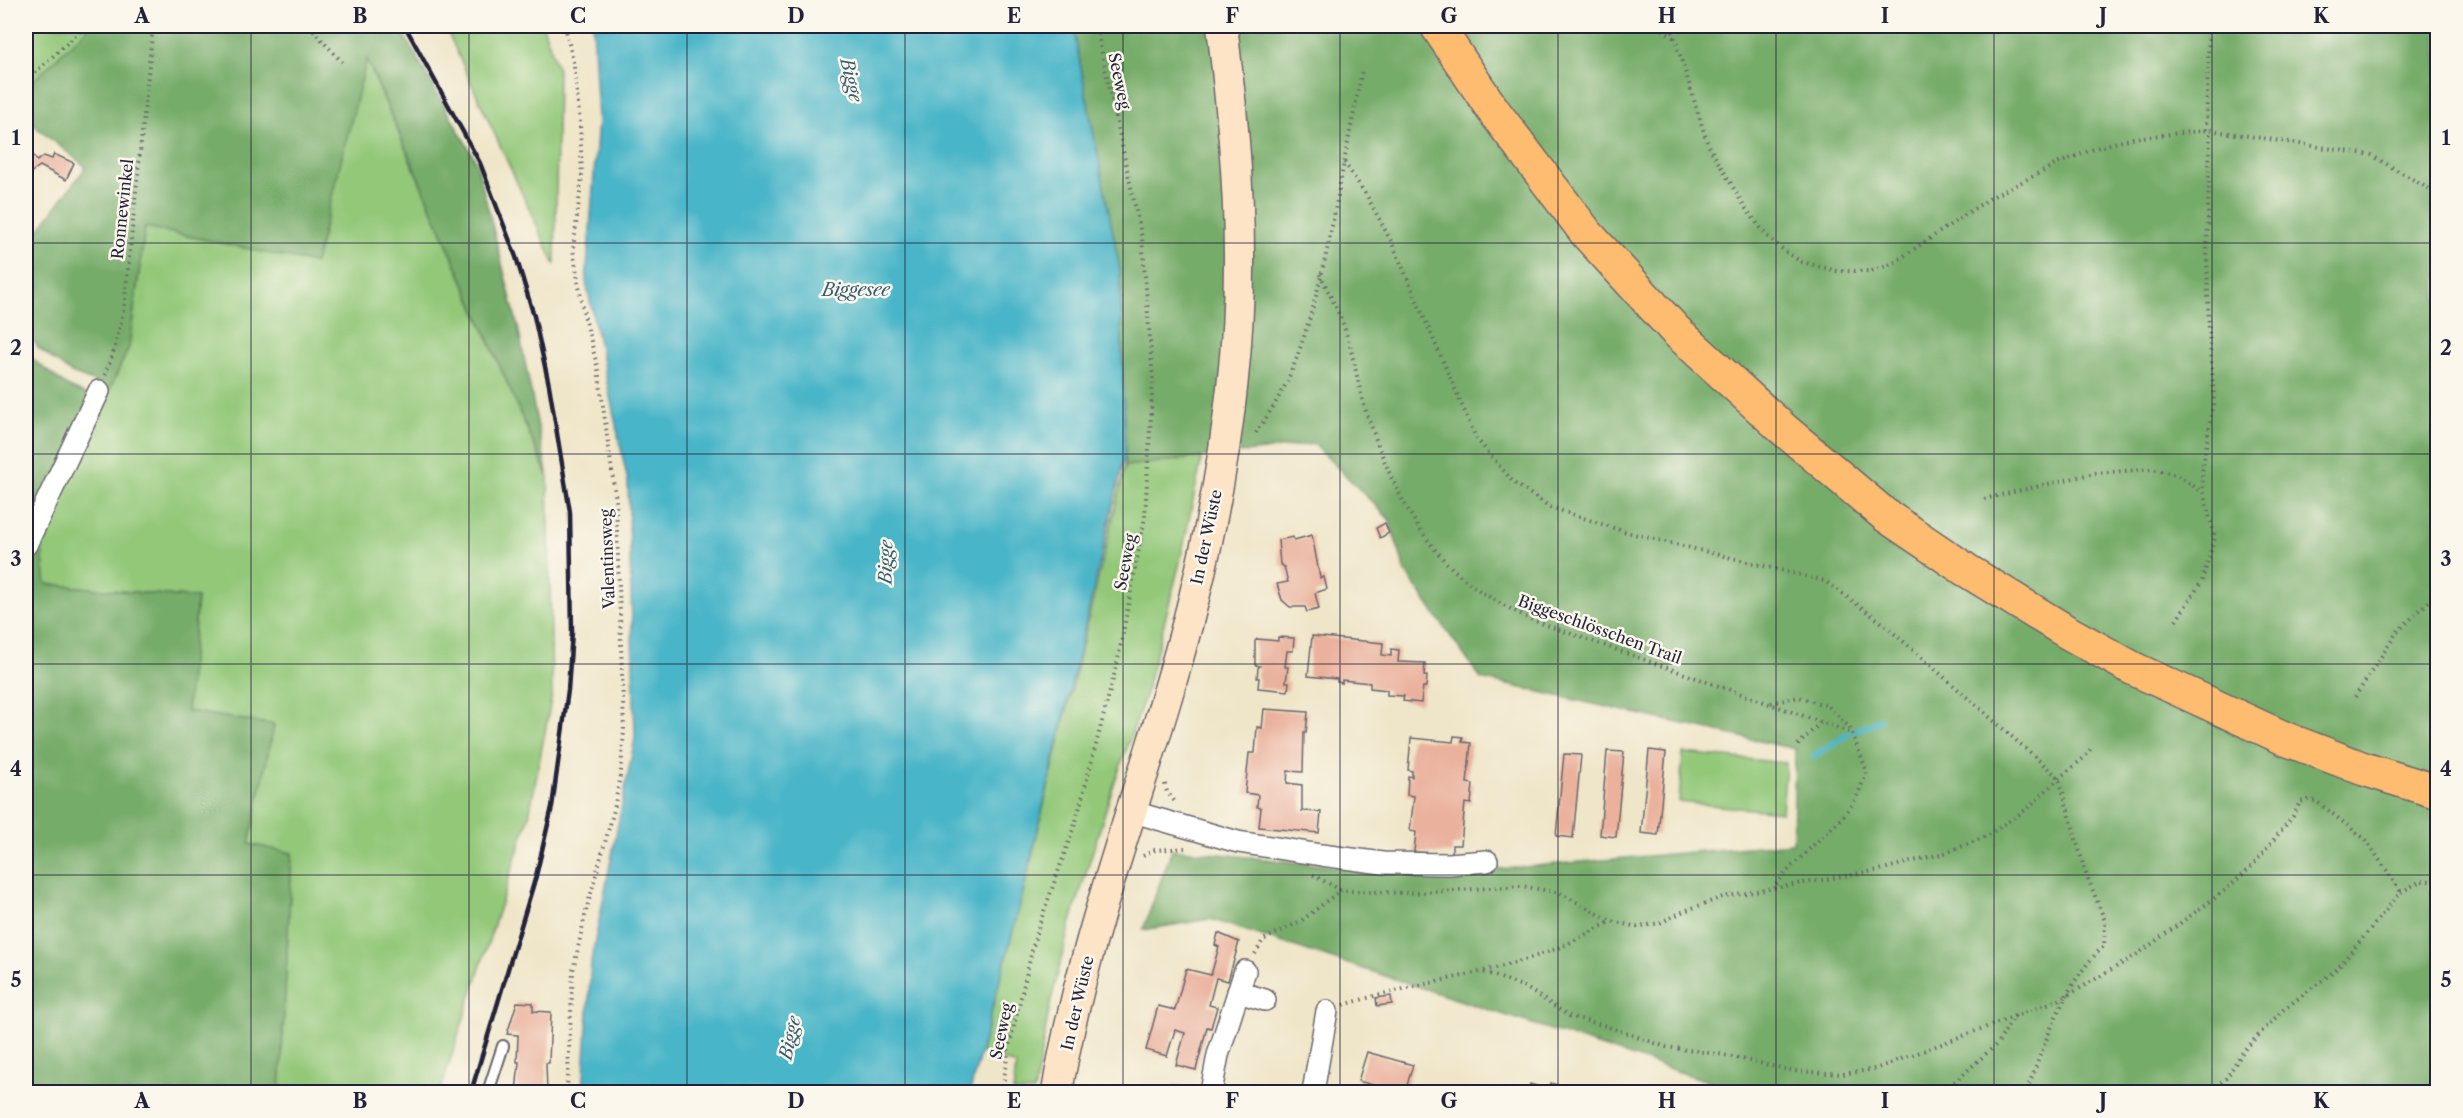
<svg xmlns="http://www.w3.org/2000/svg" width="2463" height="1118" font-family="'Libre Caslon Text',serif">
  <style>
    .green { fill: #93c879; stroke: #5a755a; stroke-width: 1.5 }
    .forest { fill: #76ac69; stroke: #4c6752; stroke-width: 1.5 }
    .water { fill: #4ab5c8; stroke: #366c82; stroke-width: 1.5 }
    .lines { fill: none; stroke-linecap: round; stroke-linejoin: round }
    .stream { stroke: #4ab5c8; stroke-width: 6 }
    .building { fill: #eab19c }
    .lane-casing { stroke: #6a666c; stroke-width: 14 }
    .street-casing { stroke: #6a666c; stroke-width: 24 }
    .secondary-casing { stroke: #6a666c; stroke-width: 33 }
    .primary-casing { stroke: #6a666c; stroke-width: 36 }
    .path { stroke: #6a666c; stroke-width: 4; stroke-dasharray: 1.5 4.5; stroke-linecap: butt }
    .lane { stroke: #fff; stroke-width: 10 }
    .street { stroke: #fff; stroke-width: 21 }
    .secondary { stroke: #fee4c6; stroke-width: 30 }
    .primary { stroke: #fdbc70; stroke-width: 33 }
    .rail { stroke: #22223b; stroke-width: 4.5 }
    .grid { fill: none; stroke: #22223b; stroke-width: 1.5; stroke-opacity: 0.55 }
    .labels { text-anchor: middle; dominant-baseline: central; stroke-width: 5; stroke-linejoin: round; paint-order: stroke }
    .street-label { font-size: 16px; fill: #22223b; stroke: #fbf7ec }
    .water-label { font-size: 18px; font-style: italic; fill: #325d73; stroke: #fbf7ec }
    .neatline { fill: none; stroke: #22223b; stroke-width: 2 }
    .grid-label { font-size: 20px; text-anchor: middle; font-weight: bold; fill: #22223b }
  </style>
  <rect width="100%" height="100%" fill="#fbf7ec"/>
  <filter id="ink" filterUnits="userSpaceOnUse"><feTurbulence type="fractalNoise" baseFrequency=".0167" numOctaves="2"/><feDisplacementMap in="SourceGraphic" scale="12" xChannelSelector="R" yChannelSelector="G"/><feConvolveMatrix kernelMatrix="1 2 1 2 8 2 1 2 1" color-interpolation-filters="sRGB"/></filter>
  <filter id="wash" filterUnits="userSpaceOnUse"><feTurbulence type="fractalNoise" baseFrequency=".008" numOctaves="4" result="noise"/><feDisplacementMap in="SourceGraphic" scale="24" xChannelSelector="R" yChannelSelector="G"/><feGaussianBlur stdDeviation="1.35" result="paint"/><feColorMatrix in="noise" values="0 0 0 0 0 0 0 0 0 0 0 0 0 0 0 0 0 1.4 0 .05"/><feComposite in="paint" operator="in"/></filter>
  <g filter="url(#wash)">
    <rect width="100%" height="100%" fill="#efe5c8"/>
    <g class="green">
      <path d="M26 26H90L26 88Z"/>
      <path d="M445 26H543L558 70 555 265Z"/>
      <path d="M366 58 548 477 552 695 529 816 440 1092H280L292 853 249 844 274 725 187 711 197 598 45 584 41 540 129 347 145 227 315 263Z"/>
      <path d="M1202 457 1180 562 1145 696 1110 796 1069 928 1050 1005 1034 1092H1013L1016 1065 981 1052 1023 893 1125 466Z"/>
      <path d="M1683 753 1786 763 1782 812 1679 802Z"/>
    </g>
    <g class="forest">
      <path d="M90 26H399L476 161 518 327 548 477 367 59 315 263 145 227 129 347 41 540 46 584 197 598 187 711 274 725 249 844 292 853 280 1092H26V603L30 578 26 559V364L31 358 67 386 89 396 95 382 71 373 38 348 26 328V229L38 231 86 167 37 128 32 121 26 119V88Z"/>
      <path d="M1073 26H2437L2438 868 2431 866 2428 886 2438 918 2437 1092H1741L1210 919 1143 930 1172 849 1424 876 1793 843 1795 749 1481 679 1406 573 1389 519 1314 444 1125 466 1120 270Z"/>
    </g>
    <path class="water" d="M593 26H1073L1120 270 1125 454 1023 893 970 1092H583L591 961 635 738 628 482 586 282 598 120Z"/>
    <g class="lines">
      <g class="stream">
        <path d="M1855 731 1881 720"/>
        <path d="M1814 756 1848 734"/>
      </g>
    </g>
    <g id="blocks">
      <g class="building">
        <path d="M26 145 37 161 44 156 52 159 54 154 74 163 66 180 40 166 26 176Z"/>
        <path d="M1385 523 1389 533 1380 538 1376 528Z"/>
        <path d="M1312 535 1320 578 1324 577 1327 589 1315 593 1319 609 1307 612 1305 607H1290L1282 600 1277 584 1288 582 1284 567 1280 564 1278 540 1293 537 1294 540Z"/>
        <path d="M1312 636 1383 643 1382 655 1391 656V649L1399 650 1398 662 1425 663 1424 676H1427L1426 687H1423L1421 703 1403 701 1404 696 1387 695V690L1370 688V683L1342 680V683L1337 682V679L1308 676Z"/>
        <path d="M1278 637 1294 638 1293 651H1287L1285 667H1288L1286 682H1289L1288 691 1258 688 1259 678H1257L1258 668 1260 666 1255 665V641L1257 639 1278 641Z"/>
        <path d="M1264 709 1308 712 1306 733 1304 732 1303 772 1288 771 1287 783 1302 785V811L1321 812 1319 833 1259 827 1261 808 1257 807 1258 795 1245 793 1249 753H1255L1257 727 1262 728Z"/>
        <path d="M1454 736 1463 737 1462 742 1471 743 1467 783 1473 784 1471 804 1465 803 1461 845H1452V854L1414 852 1416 832 1410 831 1414 796 1407 795 1408 776 1412 777V771L1408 770 1411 738 1453 742Z"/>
        <path d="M1649 750 1666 752 1658 835 1641 833Z"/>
        <path d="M1607 751 1624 752 1616 837 1600 835Z"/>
        <path d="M1564 754 1581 755 1573 838 1556 836Z"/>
        <path d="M1218 933 1239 942 1228 981 1216 978 1209 1005 1217 1007 1211 1028 1207 1027 1196 1070 1176 1065 1185 1033 1175 1030 1167 1056 1146 1050 1158 1006 1175 1010 1186 969 1211 975 1219 947 1215 945Z"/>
        <path d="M1391 996 1392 1004 1377 1006 1376 998Z"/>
        <path d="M517 1002 533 1003V1011L551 1012 549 1063H546L547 1092H516L519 1062H517L518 1035 507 1034Z"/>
        <path d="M1367 1052 1413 1065 1405 1092H1371L1373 1085 1358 1081Z"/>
        <path d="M1551 1083 1569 1089 1568 1092H1527L1530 1084 1549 1090Z"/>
        <path d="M1173 1084 1190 1088 1189 1092H1172Z"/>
      </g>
    </g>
  </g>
  <g filter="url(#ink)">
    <use href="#blocks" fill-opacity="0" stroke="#6a666c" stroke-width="1.5"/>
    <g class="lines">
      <g class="lane-casing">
        <path id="lane" d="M488 1092 503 1046"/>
      </g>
      <g class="street-casing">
        <g id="street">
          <path d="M26 545 99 391"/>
          <path d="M1130 811 1238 842 1321 855 1383 863 1449 864 1487 861"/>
          <path d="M1238 992 1265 1000"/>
          <path d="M1211 1092 1218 1055 1245 971"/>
          <path d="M1313 1092 1327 1011"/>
        </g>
      </g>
      <g class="secondary-casing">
        <path id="secondary" d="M1057 1092C1085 924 1152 767 1193 602 1221 489 1240 371 1239 255 1239 178 1231 102 1222 26"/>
      </g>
      <g class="primary-casing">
        <path id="primary" d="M1437 26 1493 110 1587 234 1676 331 1781 427 1885 515 1966 570 2067 632 2132 668 2286 739 2364 769 2438 792"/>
      </g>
      <g class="path">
        <path d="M309 26 342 62"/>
        <path d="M565 26 574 66 580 122 582 177 573 250 583 310 598 369 616 501 624 730 621 770 614 810 586 911 573 971 567 1092"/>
        <path d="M1658 26 1674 38"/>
        <path d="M1671 26 1708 145 1746 209 1767 236 1787 253 1802 262 1837 271H1871L1892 264 1990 198 2059 163 2099 147 2133 138 2210 130"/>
        <path d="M26 81 86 26"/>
        <path d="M2206 130 2209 26"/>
        <path d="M1344 162 1362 71"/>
        <path d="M1320 274C1328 291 1336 307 1343 324 1353 351 1357 381 1365 408 1386 472 1415 541 1469 583 1488 598 1511 609 1532 620L1852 733"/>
        <path d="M105 375 115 347 124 308 153 26"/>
        <path d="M1256 433C1268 415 1280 397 1289 377 1317 310 1331 234 1344 162L1367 196 1392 243 1476 438 1514 483 1550 507 1626 532 1825 581 1880 621 2059 778 2085 871 2105 921 2104 946C2062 985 2047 1040 2026 1092"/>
        <path d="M1984 499 2095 473 2152 469 2177 475 2202 492"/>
        <path d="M2176 621 2202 581 2215 537 2203 492 2202 472 2214 397 2209 333 2207 256 2210 130 2371 155 2438 194"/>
        <path d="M2355 697 2397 632 2438 593"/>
        <path d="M1771 703 1799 697 1828 706 1850 728 1867 772 1856 799 1842 818 1791 867 1773 888"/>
        <path d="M1798 745 1820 723"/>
        <path d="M1165 784 1167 792 1176 803"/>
        <path d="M1143 856 1155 850 1185 848"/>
        <path d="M1313 875 1341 890 1350 891 1408 893 1522 886 1560 893 1611 921 1637 927 1660 923 1684 911 1723 897 1879 870 1948 852 1987 836 2027 809 2059 778 2085 757 2093 746"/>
        <path d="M1255 954 1263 940 1301 921 1341 890"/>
        <path d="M1484 972 1525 987 1569 1016 1606 1026 1666 1047 1724 1055 1794 1071 1843 1074 1875 1069 2063 998 2135 956 2227 889 2254 864 2293 816 2300 802 2308 800 2316 801 2366 840 2401 892"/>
        <path d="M1344 1005C1412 983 1485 976 1553 950 1572 943 1591 931 1610 922"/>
        <path d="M1002 1092 1008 1051 1036 934 1076 821 1117 664 1145 517 1153 379 1142 238 1096 26"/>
        <path d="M1939 1092 1957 1080 1998 1043 2015 1015"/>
        <path d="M2213 1092 2227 1077 2244 1050 2283 1010 2337 969 2401 892 2421 881H2438"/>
      </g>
      <use href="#lane" class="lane"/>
      <use href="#street" class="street"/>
      <use href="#secondary" class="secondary"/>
      <use href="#primary" class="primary"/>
      <path class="rail" d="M405 26 480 163 516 257 534 316 549 385 570 512 572 632 568 690 552 807 536 876 471 1092"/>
    </g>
  </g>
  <path class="grid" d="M251 26V1092M469 26V1092M687 26V1092M905 26V1092M1123 26V1092M1340 26V1092M1558 26V1092M1776 26V1092M1994 26V1092M2212 26V1092M26 243H2438M26 454H2438M26 664H2438M26 875H2438"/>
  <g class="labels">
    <g class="street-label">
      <text transform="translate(1120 81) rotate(78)">Seeweg</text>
      <text transform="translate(122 209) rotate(-84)">Ronnewinkel</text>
      <text transform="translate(1206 537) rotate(-78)">In der Wüste</text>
      <text transform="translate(607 559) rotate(-92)">Valentinsweg</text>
      <text transform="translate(1125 562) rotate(-79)">Seeweg</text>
      <text transform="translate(1600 629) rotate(20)">Biggeschlösschen Trail</text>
      <text transform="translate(1077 1003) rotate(-77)">In der Wüste</text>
      <text transform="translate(1001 1031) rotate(-78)">Seeweg</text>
    </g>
    <g class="water-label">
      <text transform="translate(851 80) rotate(77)">Bigge</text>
      <text x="856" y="290">Biggesee</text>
      <text transform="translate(886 562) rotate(-89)">Bigge</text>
      <text transform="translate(790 1038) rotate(-78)">Bigge</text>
    </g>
  </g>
  <rect width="2463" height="1118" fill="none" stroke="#fbf7ec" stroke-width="66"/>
  <rect x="33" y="33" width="2397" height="1052" class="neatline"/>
  <g class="grid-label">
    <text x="142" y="23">A</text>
    <text x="360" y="23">B</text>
    <text x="578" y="23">C</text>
    <text x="796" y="23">D</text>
    <text x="1014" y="23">E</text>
    <text x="1232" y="23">F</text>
    <text x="1449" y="23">G</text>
    <text x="1667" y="23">H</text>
    <text x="1885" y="23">I</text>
    <text x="2103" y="23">J</text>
    <text x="2321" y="23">K</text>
    <text x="16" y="145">1</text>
    <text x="2446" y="145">1</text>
    <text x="16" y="355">2</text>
    <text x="2446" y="355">2</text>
    <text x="16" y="566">3</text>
    <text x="2446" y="566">3</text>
    <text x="16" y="776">4</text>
    <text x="2446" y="776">4</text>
    <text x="16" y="987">5</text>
    <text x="2446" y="987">5</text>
    <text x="142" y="1108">A</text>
    <text x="360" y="1108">B</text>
    <text x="578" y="1108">C</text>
    <text x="796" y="1108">D</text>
    <text x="1014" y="1108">E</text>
    <text x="1232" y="1108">F</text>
    <text x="1449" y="1108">G</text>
    <text x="1667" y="1108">H</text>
    <text x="1885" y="1108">I</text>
    <text x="2103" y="1108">J</text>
    <text x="2321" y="1108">K</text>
  </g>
</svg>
